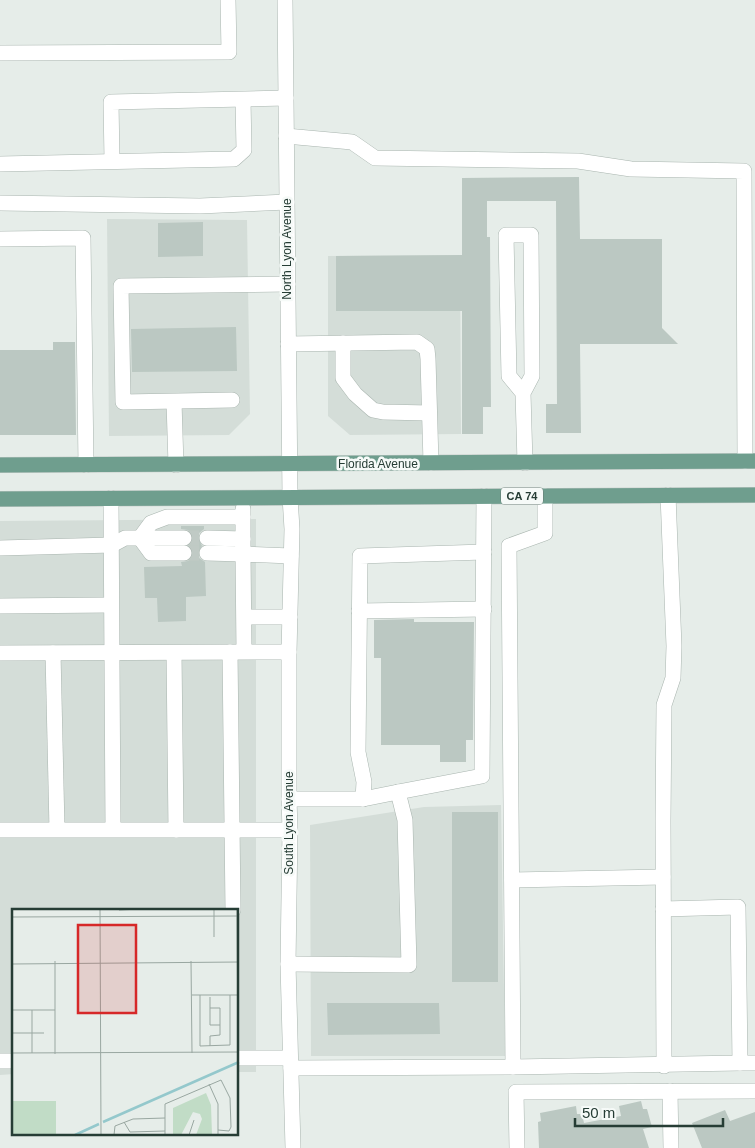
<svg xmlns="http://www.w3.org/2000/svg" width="755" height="1148" font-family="Helvetica,sans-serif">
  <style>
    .built { fill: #d4ddd8 }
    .building { fill: #bbc8c2 }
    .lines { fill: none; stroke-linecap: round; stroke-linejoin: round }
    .minor-tunnel { stroke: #c0cac5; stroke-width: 15; stroke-dasharray: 15 8; stroke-linecap: butt }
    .minor-casing { stroke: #a9b5af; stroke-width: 16 }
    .major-casing { stroke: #c2c9c6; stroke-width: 16 }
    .minor { stroke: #fff; stroke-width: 15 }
    .major { stroke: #6f9e8e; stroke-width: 15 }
    .labels { text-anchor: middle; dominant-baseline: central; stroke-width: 5; stroke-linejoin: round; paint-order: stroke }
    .shield { fill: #f6faf8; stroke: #647670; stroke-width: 1 }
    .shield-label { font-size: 11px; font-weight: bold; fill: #263d35 }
    .street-label { font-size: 12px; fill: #263d35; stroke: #f6faf8 }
    .inset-river { fill: none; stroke: #94c8cc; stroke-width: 2.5 }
    .inset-road { fill: none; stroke: #99a7a1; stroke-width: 1 }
    .view { fill: #d62828; fill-opacity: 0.15; stroke: #d62828; stroke-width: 2.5 }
    .inset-edge { fill: none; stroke: #263d35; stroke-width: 2.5 }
  </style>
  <rect width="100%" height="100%" fill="#e6ede9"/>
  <g class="built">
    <path d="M107 219 247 220 250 414 229 435 109 436Z"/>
    <path d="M460 255 461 434 350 435 328 416V256Z"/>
    <path d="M256 519V1072H238V910H14V1074L0 1075V521Z"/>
    <path d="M501 805 505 1056H311L310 825 424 807Z"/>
  </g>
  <g class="building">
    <path d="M579 177 580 239H662V328L678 344H580L581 433H546V404H557L556 201H487V237H490L491 407H483V434H462V311H336V256L462 255V178Z"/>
    <path d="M203 222V256L158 257V223Z"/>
    <path d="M236 327 237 371 132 372 131 329Z"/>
    <path d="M53 342H75L76 435H0V350H53Z"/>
    <path d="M181 526H204V529L199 533 198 537 202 546 198 553 199 558 205 562 206 596 186 597V621L158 622 157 598H145L144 567 182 566 181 562 188 561 192 558 193 553 189 546 193 538 192 534 188 530 181 529Z"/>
    <path d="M414 619V622H474L473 740H466V762H440V745H381V658H374V620Z"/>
    <rect x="452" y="812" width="46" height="170"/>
    <path d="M327 1003H439L440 1034 328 1035Z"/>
    <path d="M641 1101 643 1109H647L652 1127 643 1129 649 1148H539L538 1122 541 1121 540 1113 576 1106 577 1114H582L584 1123 621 1116 619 1106Z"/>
    <path d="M725 1110 730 1121 755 1112V1148H702L692 1123Z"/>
  </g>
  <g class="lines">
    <g class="minor-tunnel">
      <path d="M184 538H207"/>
      <path d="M184 553H207"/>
    </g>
    <g class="minor-casing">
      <g id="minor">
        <path d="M285 0 290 497 292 529 289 652V799L290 830 288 964 293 1148"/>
        <path d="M0 53 229 52 228 0"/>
        <path d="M286 136 352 142 375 158 578 161 631 169 744 171 745 461"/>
        <path d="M112 160 111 102 286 98"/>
        <path d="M0 164 234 159 244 150 243 100"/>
        <path d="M0 203 200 206 287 202"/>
        <path d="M0 239 83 238 86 465"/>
        <path d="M343 343V378L355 394 373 410 383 412 429 413"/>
        <path d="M288 344 417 342 427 349 428 359 431 463"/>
        <path d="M523 393 509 376 506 235H531L532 376 523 393 525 463"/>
        <path d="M232 400 123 402 121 286 288 284"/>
        <path d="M174 402 176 465"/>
        <path d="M111 498 113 829"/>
        <path d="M207 538 243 539"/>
        <path d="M0 548 112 545 125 538H184"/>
        <path d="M184 553H151L140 538 151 523 167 517H243"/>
        <path d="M207 553 243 554V509"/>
        <path d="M0 606 111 605"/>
        <path d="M359 611 484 609"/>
        <path d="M245 617H290"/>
        <path d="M244 651 243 554 291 556"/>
        <path d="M230 652 233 910"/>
        <path d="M0 653 289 652"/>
        <path d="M53 653 57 829"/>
        <path d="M174 653 176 830"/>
        <path d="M398 792 482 776 484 496"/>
        <path d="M363 799 364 782 358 752 360 556 484 552"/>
        <path d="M0 830H290"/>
        <path d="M512 880 663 877"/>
        <path d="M288 964 409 965 405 820 398 792 363 799H289"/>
        <path d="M238 1058H290"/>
        <path d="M0 1061H14"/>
        <path d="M740 1063H755"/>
        <path d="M664 1066 663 821 664 705 673 678 674 646 668 495"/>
        <path d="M513 1067 740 1063 738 907 663 909"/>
        <path d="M291 1068 513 1067 509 546 545 533V496"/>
        <path d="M670 1091 671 1148"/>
        <path d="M517 1148 516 1092 755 1091"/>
      </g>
    </g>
    <g class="major-casing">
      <g id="major">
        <path d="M0 465 755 461"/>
        <path d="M0 499 755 495"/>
      </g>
    </g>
    <use href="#minor" class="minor"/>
    <use href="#major" class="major"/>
  </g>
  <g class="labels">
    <rect class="shield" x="501" y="487.5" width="42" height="17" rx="4"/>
    <g class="shield-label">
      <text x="522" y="496">CA 74</text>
    </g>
    <g class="street-label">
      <text transform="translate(287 249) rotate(-90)">North Lyon Avenue</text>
      <text x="378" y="464">Florida Avenue</text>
      <text transform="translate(289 823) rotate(-90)">South Lyon Avenue</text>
    </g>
  </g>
  <g transform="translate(12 909)">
    <rect width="226" height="226" fill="#e6ede9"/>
    <path d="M194 184 199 196 200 226H184L190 210 188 205 181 203 169 226H161V199ZM0 192H44V226H0Z" fill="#c1dcc6"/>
    <path class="inset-river" d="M91 213 227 153M63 226 87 215"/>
    <path class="inset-road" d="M88 0 89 226M202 0V28M225 0 226 143M107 1 128 0M0 8 227 7M179 52 180 144M0 55 227 53M180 86H225M188 86V137L218 136V86M198 88V116H208M0 101H43M20 101V144M0 124H32M198 137V127L208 126V99H198M0 144 227 143M43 145V52M197 175 206 195V226M112 213 118 223 153 222M102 226 103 217 121 210 153 209M153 226V195L209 171 218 189 219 218 217 222 206 221M177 226 182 211"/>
    <path class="view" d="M66 16H124V104H66Z"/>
    <rect width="226" height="226" class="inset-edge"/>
  </g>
  <path d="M575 1118v8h148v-8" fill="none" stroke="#263d35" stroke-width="2.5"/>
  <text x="582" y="1118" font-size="15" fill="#263d35" stroke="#f6faf8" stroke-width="4" paint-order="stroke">50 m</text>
</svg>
